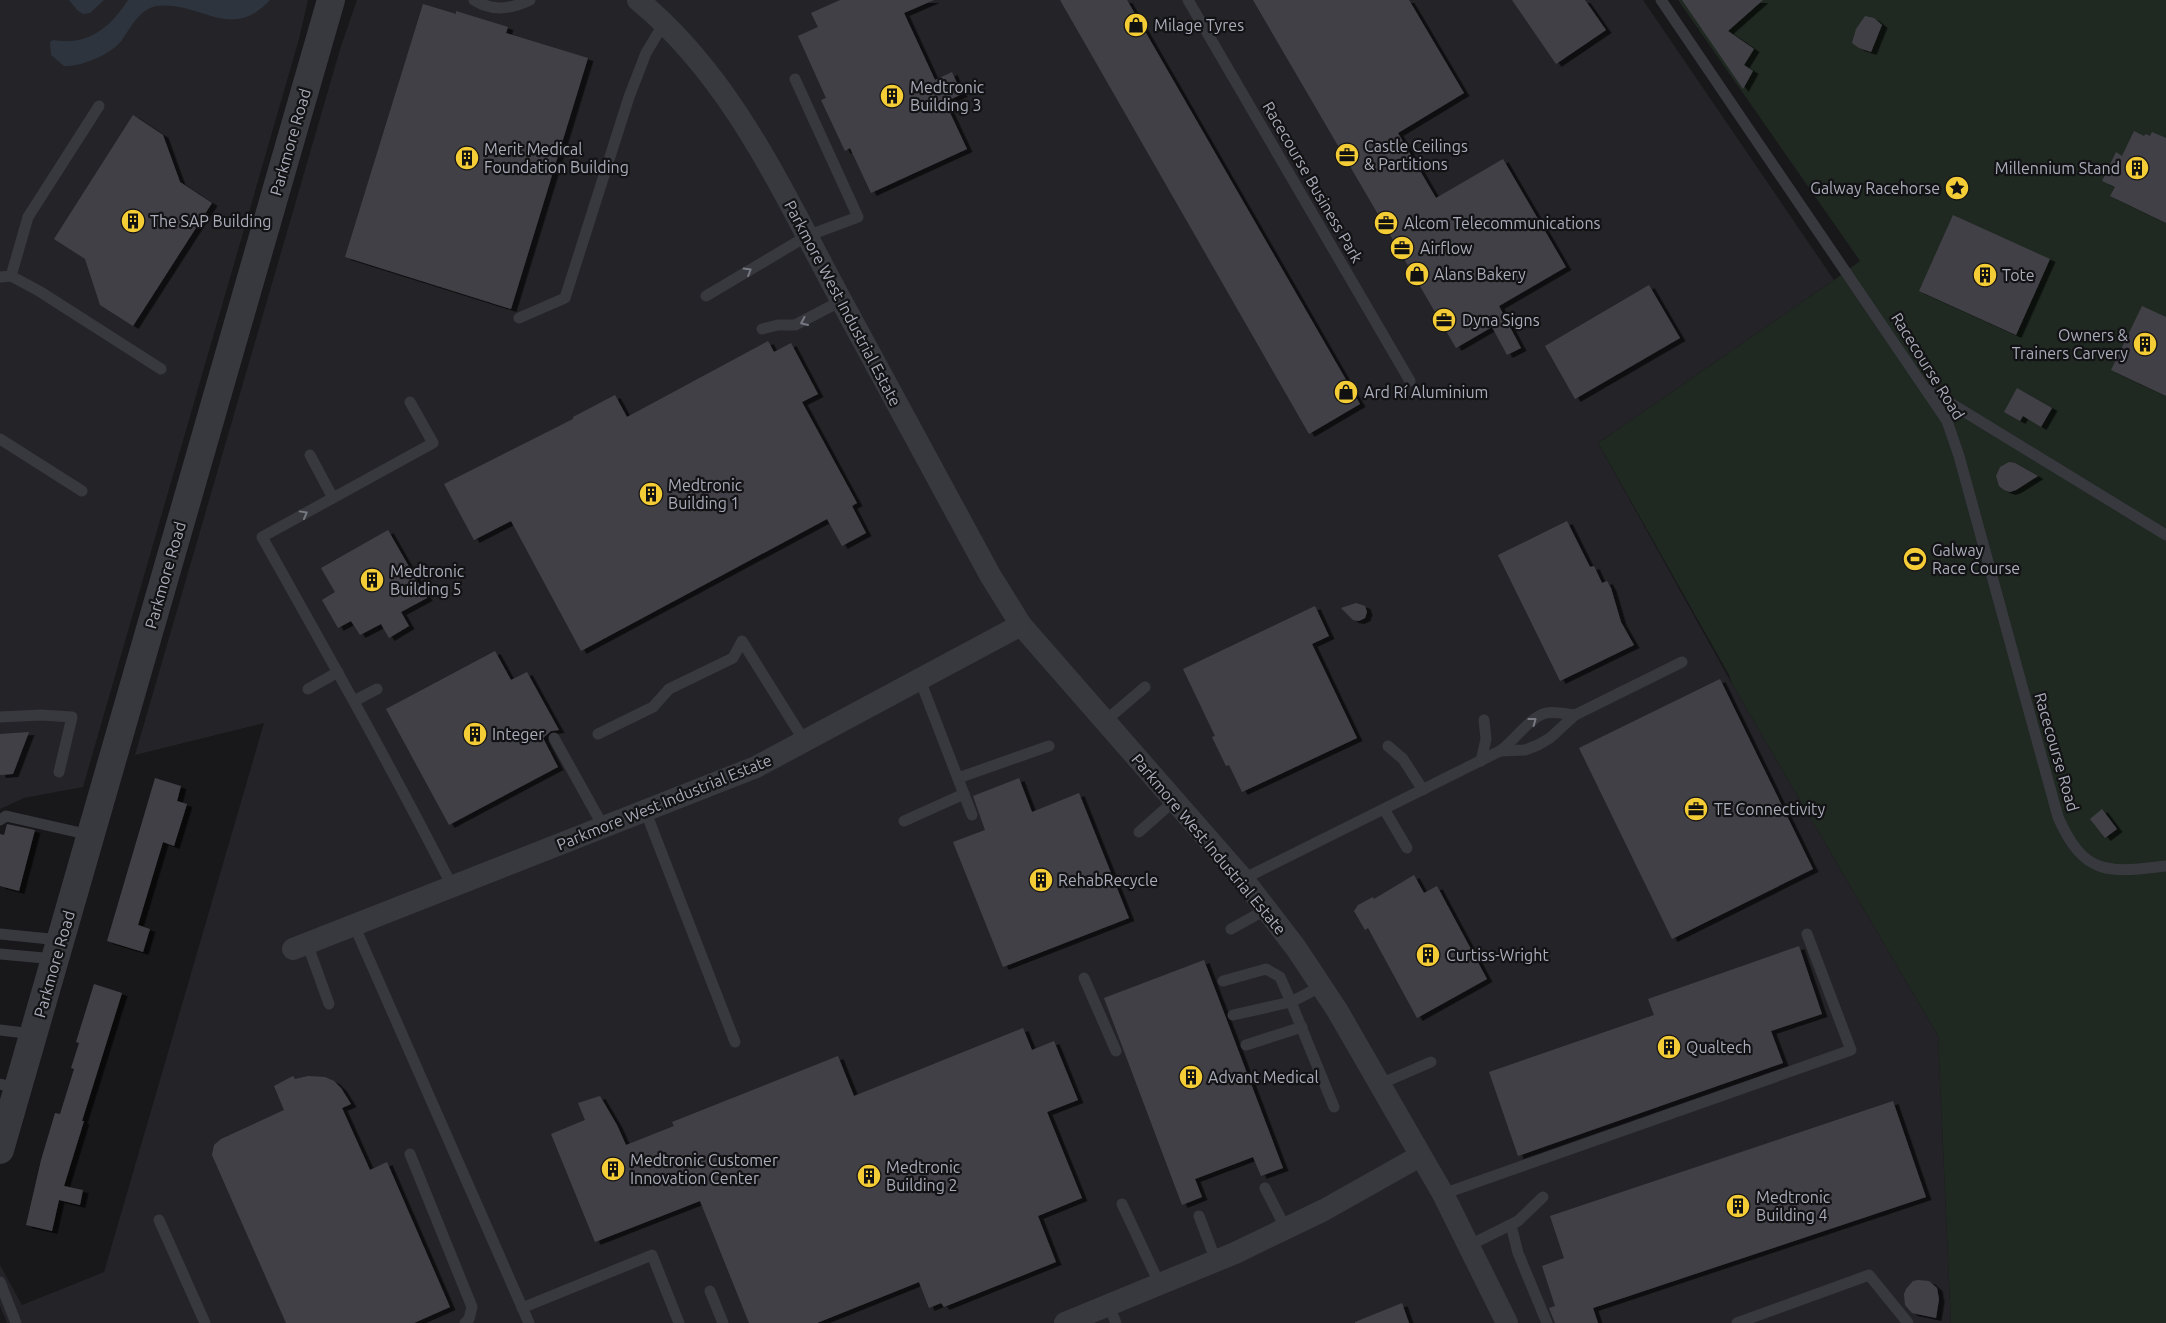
<svg xmlns="http://www.w3.org/2000/svg" width="2166" height="1323" font-family="Ubuntu,sans-serif">
  <style>
    .built { fill: #242327 }
    .green { fill: #1f2821 }
    .water { fill: #2d343e }
    .building { fill: #424147; filter: url(#shadow) }
    .lines { fill: none; stroke-linecap: round; stroke-linejoin: round }
    .service { stroke: #38393f; stroke-width: 11 }
    .minor { stroke: #38393f; stroke-width: 22 }
    .tertiary { stroke: #38393f; stroke-width: 28 }
    .oneway { stroke: #767882 }
    .labels { text-anchor: middle; dominant-baseline: central; stroke-width: 4.5; stroke-linejoin: round; paint-order: stroke }
    .poi-label { font-size: 16px; fill: #a9acb9; stroke: #131215; text-anchor: start }
    .street-label { font-size: 16px; fill: #a9acb9; stroke: #131215 }
  </style>
  <defs>
    <filter id="shadow"><feDropShadow dx="5.5" dy="3" stdDeviation="0" flood-color="#0009"/></filter>
  </defs>
  <rect width="100%" height="100%" fill="#18171a"/>
  <g class="built">
    <path d="M0 0H308L299 39 83 787 24 798 0 809Z"/>
    <path d="M357 0H1643L1834 280 1598 443 1732 684 1938 1036 1951 1323H7L0 1306V1265L22 1305 104 1272 264 723 135 755 341 46Z"/>
  </g>
  <path class="green" d="M1678 0H2166V1323H1951L1938 1036 1732 684 1729 675 1598 443 1834 280 1860 261Z"/>
  <g class="water">
    <path d="M69 0H104L90 13 83 14 77 10Z"/>
    <path d="M128 0H270C231 43 200 0 156 6 138 11 132 26 122 40 112 54 81 67 64 66L51 55 50 42 53 40C88 46 110 28 128 0Z"/>
  </g>
  <g class="building">
    <path d="M840 0H934L904 13 935 80 952 72 962 94 945 102 967 149 871 193 850 148 845 151 821 100 826 98 798 36 818 27 811 13Z"/>
    <path d="M1060 0H1127L1360 404 1309 434Z"/>
    <path d="M1253 0H1409L1464 93 1398 133 1436 198 1503 159 1566 267 1499 306 1521 348 1507 355 1492 327 1456 348Z"/>
    <path d="M1512 0H1585L1606 30 1556 64Z"/>
    <path d="M1682 0H1763L1728 31 1754 49 1744 65 1753 71 1743 89Z"/>
    <path d="M423 4 456 14V11L508 27 506 33 588 58 511 309 345 257Z"/>
    <path d="M1865 16 1874 18 1882 25 1871 52 1859 48 1852 43 1856 29Z"/>
    <path d="M133 115 163 135 180 182 212 203 133 326 100 305 85 259 54 239Z"/>
    <path d="M2134 131 2144 136 2146 134 2150 136 2152 132 2166 138V223L2110 196 2115 187 2102 181 2116 152 2122 156Z"/>
    <path d="M1953 215 2050 259 2016 335 1919 291Z"/>
    <path d="M1649 285 1680 338 1575 399 1545 346Z"/>
    <path d="M2142 306 2166 317V396L2111 370Z"/>
    <path d="M768 341 774 352 791 343 818 394 802 402 857 503 852 506 866 533 842 546 827 519 581 651 511 521 474 540 444 484 573 419V417L615 395 627 417Z"/>
    <path d="M2017 388 2052 408 2041 427 2023 416 2020 421 2004 412Z"/>
    <path d="M2009 462 2015 463 2038 476 2016 490 2010 492 2004 490 1999 486 1996 476 2000 467Z"/>
    <path d="M1567 521 1590 567 1594 566 1602 583 1607 581 1611 588 1621 622 1634 645 1560 681 1498 555Z"/>
    <path d="M388 530 427 598 401 612 409 626 389 638 381 624 360 635 351 621 338 628 322 600 335 592 321 568Z"/>
    <path d="M1356 603 1365 606 1367 612 1365 618 1359 621 1353 620 1341 608Z"/>
    <path d="M1315 606 1329 636 1312 644 1357 738 1242 792 1229 765 1226 766 1212 737 1215 736 1183 669Z"/>
    <path d="M495 651 511 680 527 672 559 730 551 731 543 738 558 767 449 825 386 709Z"/>
    <path d="M1720 679 1813 869 1672 939 1579 748Z"/>
    <path d="M29 732 13 774 0 775V734Z"/>
    <path d="M155 778 181 786 177 801 187 804 174 846 163 842 138 925 150 929 143 952 107 941Z"/>
    <path d="M1019 778 1032 812 1079 793 1129 918 1003 967 953 842 985 830 973 796Z"/>
    <path d="M2102 809 2117 829 2105 838 2090 819Z"/>
    <path d="M7 824 35 830 19 891 0 886V834L4 835Z"/>
    <path d="M1414 875 1424 893 1437 886 1487 979 1417 1018 1368 928 1365 930 1354 911 1358 905 1373 897 1374 899Z"/>
    <path d="M1799 946 1822 1014 1771 1031 1783 1063 1518 1156 1489 1072 1654 1015 1648 999Z"/>
    <path d="M1204 960 1283 1168 1261 1176 1253 1157 1195 1179 1202 1197 1182 1205 1104 998Z"/>
    <path d="M94 984 122 993 82 1121H84L64 1186 83 1190 80 1205 59 1200 52 1231 26 1225 41 1160 55 1113 60 1114 74 1069 71 1068 79 1043 76 1042Z"/>
    <path d="M1023 1028 1032 1050 1054 1041 1078 1100 1047 1112 1082 1198 1038 1216 1056 1262 944 1307 941 1303 929 1308 919 1282 817 1323H749L700 1201 595 1242 551 1134 585 1120 578 1103 600 1096 617 1125 626 1145 674 1126 672 1122 838 1056 854 1096Z"/>
    <path d="M293 1076 295 1079 308 1076 325 1077 334 1081 341 1088 351 1104 342 1108 370 1170 387 1162 450 1307 414 1323H286L212 1155 214 1145 221 1139 284 1110 274 1086Z"/>
    <path d="M1893 1101 1926 1197 1593 1308 1598 1323H1555L1549 1308 1555 1306 1542 1266 1564 1258 1550 1216Z"/>
    <path d="M1918 1280 1929 1281 1937 1288 1939 1299 1936 1318 1912 1313 1905 1305 1904 1294 1906 1289 1913 1281Z"/>
    <path d="M1402 1303 1409 1323H1355V1322Z"/>
  </g>
  <g class="lines">
    <g class="service">
      <path d="M474 0C493 12 511 9 530 0"/>
      <path d="M1188 0 1410 381"/>
      <path d="M1661 0 1947 421 1959 456 2058 817C2084 876 2108 873 2166 866"/>
      <path d="M11 276 28 217 99 106"/>
      <path d="M0 277 11 276 39 291 161 369"/>
      <path d="M706 296 807 236 858 217 795 79"/>
      <path d="M519 318 565 298 629 97 646 53 664 23"/>
      <path d="M762 329 778 325H795L841 301"/>
      <path d="M1929 390 2166 535"/>
      <path d="M410 402 433 443 262 537C327 653 392 768 452 886"/>
      <path d="M0 439 82 491"/>
      <path d="M310 455 333 498"/>
      <path d="M920 680 972 815"/>
      <path d="M308 689 338 672"/>
      <path d="M354 701 377 689"/>
      <path d="M0 717 41 715 72 717 59 772"/>
      <path d="M1104 722 1145 687"/>
      <path d="M598 734 653 707 669 689 733 658 742 641 805 742"/>
      <path d="M554 738 603 826"/>
      <path d="M1388 746 1403 759 1423 790"/>
      <path d="M1500 751 1525 750 1538 745 1550 738 1575 715 1682 662"/>
      <path d="M1481 761 1486 739 1484 720"/>
      <path d="M958 778 1049 746"/>
      <path d="M1384 809 1407 848"/>
      <path d="M645 810 735 1042"/>
      <path d="M0 820 6 816 90 835"/>
      <path d="M904 821 964 794"/>
      <path d="M1139 832 1174 801"/>
      <path d="M1243 879 1500 751C1515 740 1530 717 1546 713 1555 711 1566 714 1575 715"/>
      <path d="M354 925 529 1323"/>
      <path d="M1231 929 1267 909"/>
      <path d="M0 934 60 940"/>
      <path d="M307 943 329 1004"/>
      <path d="M0 954 55 959"/>
      <path d="M1084 978 1116 1051"/>
      <path d="M1223 981 1266 969 1280 977 1291 1002 1233 1015"/>
      <path d="M1322 986 1291 1002 1334 1107"/>
      <path d="M0 1030 33 1034"/>
      <path d="M1246 1045 1302 1027"/>
      <path d="M0 1084 18 1088"/>
      <path d="M1380 1084 1431 1062"/>
      <path d="M410 1154 472 1307 469 1319 465 1323"/>
      <path d="M1265 1188 1286 1229"/>
      <path d="M1443 1194 1851 1050 1807 934"/>
      <path d="M1122 1204 1160 1285"/>
      <path d="M1199 1216 1216 1261"/>
      <path d="M159 1220 205 1323"/>
      <path d="M1511 1225 1518 1253 1547 1323"/>
      <path d="M1470 1245 1518 1221 1543 1197"/>
      <path d="M0 1282 16 1323"/>
      <path d="M710 1291 723 1323"/>
      <path d="M1109 1306 1116 1323"/>
      <path d="M522 1308 652 1255 679 1323"/>
      <path d="M1737 1323 1869 1275 1908 1323"/>
    </g>
    <g class="minor">
      <path d="M638 0C734 79 784 195 842 302 891 393 941 484 990 575L1021 625 1243 879 1296 948 1337 1010 1443 1194 1507 1323"/>
      <path d="M293 949 756 767 1021 625"/>
      <path d="M1065 1323 1235 1253 1324 1210 1420 1156"/>
    </g>
    <path class="tertiary" d="M0 1150 331 0"/>
  </g>
  <defs><path id="oneway-chevron" d="M-2-3.5L2.5 0L-2 3.5" fill="none" stroke-width="1.6" stroke-linecap="round" stroke-linejoin="round" transform="scale(1.25)"/></defs>
  <g class="oneway">
    <use href="#oneway-chevron" transform="translate(748 271) rotate(-31)"/>
    <use href="#oneway-chevron" transform="translate(804 322) rotate(156)"/>
    <use href="#oneway-chevron" transform="translate(304 514) rotate(-29)"/>
    <use href="#oneway-chevron" transform="translate(1533 721) rotate(-37)"/>
  </g>
  <defs>
    <g id="shop-disc" transform="scale(1.25)"><circle r="9.5" fill="#f3cc36" stroke="#131215"/><path d="M-5-2.5h2.3a2.7 3.5 0 0 1 5.4 0H5L5.5 6h-11ZM-1.5-2.5h3a1.5 2.3 0 0 0-3 0Z" fill="#111"/></g>
    <g id="building-disc" transform="scale(1.25)"><circle r="9.5" fill="#f3cc36" stroke="#131215"/><path d="M-4-6H4V6H1V3H-1V6H-4ZM-2.5-4.3h1.7v1.8h-1.7ZM.8-4.3h1.7v1.8H.8ZM-2.5-1h1.7V.8h-1.7ZM.8-1h1.7V.8H.8Z" fill="#111"/></g>
    <g id="office-disc" transform="scale(1.25)"><circle r="9.5" fill="#f3cc36" stroke="#131215"/><path d="M-6-3h4V-5.5h4V-3h4V5H-6ZM-1-4.5V-3h2v-1.5ZM-6 0V1H6V0Z" fill="#111"/></g>
    <g id="sight-disc" transform="scale(1.25)"><circle r="9.5" fill="#f3cc36" stroke="#131215"/><path d="M0-6L1.8-2.2L6-1.7L2.9 1.2L3.7 5.4L0 3.3L-3.7 5.4L-2.9 1.2L-6-1.7L-1.8-2.2Z" fill="#111"/></g>
    <g id="stadium-disc" transform="scale(1.25)"><circle r="9.5" fill="#f3cc36" stroke="#131215"/><path d="M0-5a6.5 5 0 1 0 0 10a6.5 5 0 1 0 0-10ZM-3.5-1.8h7v3.6h-7Z" fill="#111"/></g>
  </defs>
  <g fill-rule="evenodd">
    <use href="#shop-disc" x="1136" y="25"/>
    <use href="#building-disc" x="892" y="96"/>
    <use href="#office-disc" x="1347" y="155"/>
    <use href="#building-disc" x="467" y="158"/>
    <use href="#building-disc" x="2137" y="168"/>
    <use href="#sight-disc" x="1957" y="188"/>
    <use href="#building-disc" x="133" y="221"/>
    <use href="#office-disc" x="1386" y="223"/>
    <use href="#office-disc" x="1402" y="248"/>
    <use href="#shop-disc" x="1417" y="274"/>
    <use href="#building-disc" x="1985" y="275"/>
    <use href="#office-disc" x="1444" y="320"/>
    <use href="#building-disc" x="2145" y="344"/>
    <use href="#shop-disc" x="1346" y="392"/>
    <use href="#building-disc" x="651" y="494"/>
    <use href="#stadium-disc" x="1915" y="559"/>
    <use href="#building-disc" x="372" y="580"/>
    <use href="#building-disc" x="475" y="734"/>
    <use href="#office-disc" x="1696" y="809"/>
    <use href="#building-disc" x="1041" y="880"/>
    <use href="#building-disc" x="1428" y="955"/>
    <use href="#building-disc" x="1669" y="1047"/>
    <use href="#building-disc" x="1191" y="1077"/>
    <use href="#building-disc" x="613" y="1169"/>
    <use href="#building-disc" x="869" y="1176"/>
    <use href="#building-disc" x="1738" y="1206"/>
  </g>
  <g class="labels">
    <g class="poi-label">
      <text x="1154" y="25">Milage Tyres</text>
      <text x="910" y="87">Medtronic<tspan x="910" dy="18">Building 3</tspan></text>
      <text x="1364" y="146">Castle Ceilings<tspan x="1364" dy="18">&amp; Partitions</tspan></text>
      <text x="484" y="149">Merit Medical<tspan x="484" dy="18">Foundation Building</tspan></text>
      <text x="2120" y="168" text-anchor="end">Millennium Stand</text>
      <text x="1940" y="188" text-anchor="end">Galway Racehorse</text>
      <text x="150" y="221">The SAP Building</text>
      <text x="1404" y="223">Alcom Telecommunications</text>
      <text x="1420" y="248">Airflow</text>
      <text x="1434" y="274">Alans Bakery</text>
      <text x="2002" y="275">Tote</text>
      <text x="1462" y="320">Dyna Signs</text>
      <text x="2128" y="335" text-anchor="end">Owners &amp;<tspan x="2128" dy="18">Trainers Carvery</tspan></text>
      <text x="1364" y="392">Ard Rí Aluminium</text>
      <text x="668" y="485">Medtronic<tspan x="668" dy="18">Building 1</tspan></text>
      <text x="1932" y="550">Galway<tspan x="1932" dy="18">Race Course</tspan></text>
      <text x="390" y="571">Medtronic<tspan x="390" dy="18">Building 5</tspan></text>
      <text x="492" y="734">Integer</text>
      <text x="1714" y="809">TE Connectivity</text>
      <text x="1058" y="880">RehabRecycle</text>
      <text x="1446" y="955">Curtiss-Wright</text>
      <text x="1686" y="1047">Qualtech</text>
      <text x="1208" y="1077">Advant Medical</text>
      <text x="630" y="1160">Medtronic Customer<tspan x="630" dy="18">Innovation Center</tspan></text>
      <text x="886" y="1167">Medtronic<tspan x="886" dy="18">Building 2</tspan></text>
      <text x="1756" y="1197">Medtronic<tspan x="1756" dy="18">Building 4</tspan></text>
    </g>
    <g class="street-label">
      <text transform="translate(290 142) rotate(-74)">Parkmore Road</text>
      <text transform="translate(1313 182) rotate(60)">Racecourse Business Park</text>
      <text transform="translate(843 303) rotate(62)">Parkmore West Industrial Estate</text>
      <text transform="translate(1928 366) rotate(58)">Racecourse Road</text>
      <text transform="translate(165 575) rotate(-74)">Parkmore Road</text>
      <text transform="translate(2057 752) rotate(74)">Racecourse Road</text>
      <text transform="translate(664 802) rotate(-22)">Parkmore West Industrial Estate</text>
      <text transform="translate(1209 844) rotate(50)">Parkmore West Industrial Estate</text>
      <text transform="translate(54 964) rotate(-74)">Parkmore Road</text>
    </g>
  </g>
</svg>
